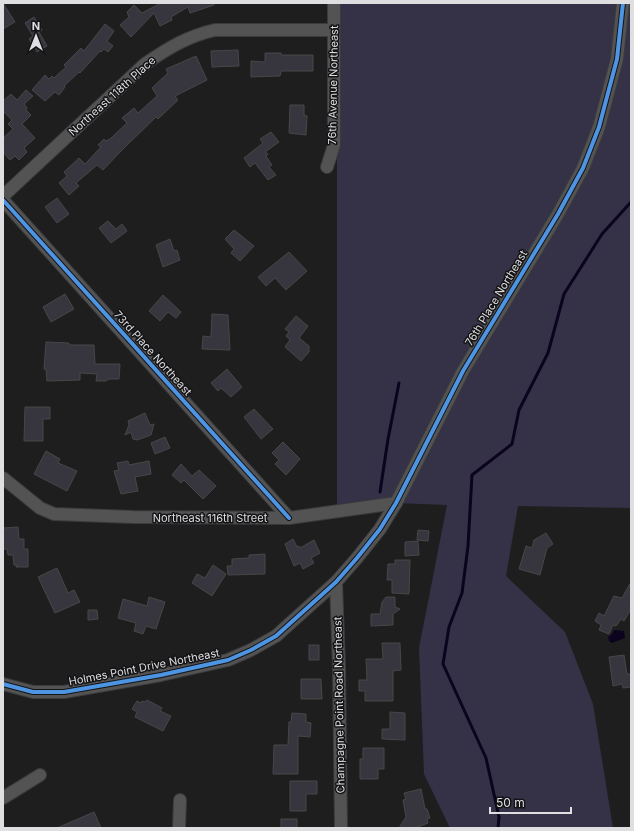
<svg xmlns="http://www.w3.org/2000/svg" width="634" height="831" font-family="Inter,sans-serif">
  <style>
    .green { fill: #353247 }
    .water { fill: #0c041f }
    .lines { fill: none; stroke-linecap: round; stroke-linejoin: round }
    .stream { stroke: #0c041f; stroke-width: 3 }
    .building { fill: #37363e; stroke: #474748 }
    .minor-casing { stroke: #3b3b3c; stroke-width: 14 }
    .minor { stroke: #535354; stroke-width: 12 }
    .cycleway-casing { stroke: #141417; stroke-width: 6 }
    .cycleway { stroke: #4d94e3; stroke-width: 4 }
    .labels { text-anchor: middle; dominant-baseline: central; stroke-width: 3; stroke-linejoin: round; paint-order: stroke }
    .street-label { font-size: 11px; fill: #dfdfe1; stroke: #141417 }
  </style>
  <rect width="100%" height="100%" fill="#1e1e1f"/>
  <path class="green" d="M337 3H631V508L518 506 506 576 565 632 593 704 613 828H450L424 774 419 648 447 505 396 503 337 511Z"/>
  <path class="water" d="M614 630 624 631 625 638 612 643 609 641 608 637 612 634Z"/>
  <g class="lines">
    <g class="stream">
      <path d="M380 492 388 439 399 383"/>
      <path d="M498 828 499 817 486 758 443 664 449 627 462 593 468 546 472 475 512 444 519 410 548 353 564 294 602 234 631 202"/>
    </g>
  </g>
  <g class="building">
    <path d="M3 3 15 22 3 29Z"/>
    <path d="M161 3H214V5L190 13 188 7 171 17 172 20 160 26 154 13 131 37 120 25 129 17 127 12 134 5 142 13Z"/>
    <path d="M34 17 42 30 35 35 39 32 47 46 37 52 29 39 33 36 25 23Z"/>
    <path d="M105 24 114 31 107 41 113 46 108 52 104 49 101 52 100 51 80 73 79 72 64 86 65 87 59 95 55 92 45 101 32 90 45 75 49 79 52 76 54 78 66 67 64 65 81 48 84 51Z"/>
    <path d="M238 50 239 66 212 67 211 51Z"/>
    <path d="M265 53H281V55H313V71H281L280 76 251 77V61L265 62Z"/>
    <path d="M196 56 207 80 175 96 178 100 158 119 156 117 122 150 103 170 97 165 76 183 79 186 69 195 59 183 67 176 64 172 79 158 85 164 101 147 98 145 104 139 106 141 110 139 127 123 122 118 134 108 138 113 157 96 152 88 168 73 166 69Z"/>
    <path d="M26 90 33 96 24 104 27 108 26 110 31 115 22 124 35 138 24 148 27 152 19 160 15 156 10 160 3 152V138L13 129 8 124 12 120 3 111V101L11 94 17 100Z"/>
    <path d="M290 105H304V115L307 116 306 135 289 133Z"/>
    <path d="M271 132 279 142 265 152 268 154 266 156 272 165 269 167 276 175 268 180 255 163 250 167 244 158 263 143 260 139Z"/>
    <path d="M57 198 69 214 57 223 45 207Z"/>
    <path d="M108 221 116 229 122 224 127 231 111 243 99 228Z"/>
    <path d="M234 230 254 246 240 261 231 253 234 249 225 239Z"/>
    <path d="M170 239 174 251 177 250 180 260 163 267 156 245Z"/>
    <path d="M289 252 307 271 286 290 275 278 266 286 258 277Z"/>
    <path d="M65 294 74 309 51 322 43 307Z"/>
    <path d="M163 295 181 312 176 318 168 312 160 321 149 311Z"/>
    <path d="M212 314 228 315 230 350 202 349 203 336 211 337Z"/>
    <path d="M296 316 308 326 299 338 309 346V352L301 361 285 347 290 340 286 336 289 332 285 329Z"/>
    <path d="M46 342 69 343V345H94L95 364H120L119 379H109L106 381H96L97 374 80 373V380L47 381 46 369H44Z"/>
    <path d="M227 369 242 387 231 397 221 388 218 391 211 383Z"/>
    <path d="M25 407H50V419H43V441H24Z"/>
    <path d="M254 409 273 429 261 439 244 417Z"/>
    <path d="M145 413 150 425 154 424 151 435 137 440 133 439 131 432 125 435 129 425 128 421Z"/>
    <path d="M165 437 170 448 155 454 151 443Z"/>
    <path d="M283 442 300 459 286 475 275 464 279 460 272 453Z"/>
    <path d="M46 451 60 459 58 463 77 471 67 491 34 474Z"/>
    <path d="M128 461 129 465 149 461 151 474 135 477 138 491 121 494 114 471 119 470 117 463Z"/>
    <path d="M181 464 192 476 199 470 216 486 203 499 184 480 181 483 172 475Z"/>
    <path d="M18 527 19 539H24V549H28V567H16L17 565H14L13 555H8L7 549H3V528Z"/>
    <path d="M418 530 429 531 428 541 417 540Z"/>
    <path d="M546 533 553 544 547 548 540 575 519 569 526 546 532 548 534 540Z"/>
    <path d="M293 539 297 547 299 546 300 548 314 540 320 553 311 558 314 563 303 569 300 563 294 566 285 544Z"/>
    <path d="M418 541 419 555 405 556V542Z"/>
    <path d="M265 554V574L228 575 227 566H232V559L249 558V555Z"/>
    <path d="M395 560H410L409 594 392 593V580H387L388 564H395Z"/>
    <path d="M213 565 226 574 212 596 192 583 197 574 205 578Z"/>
    <path d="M57 568 68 593 74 590 80 602 55 613 38 577Z"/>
    <path d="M631 582V609L624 621 621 619 616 626 613 625 609 634 599 630 601 625 595 621 599 613 604 616 614 596 622 598Z"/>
    <path d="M149 597 165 602 156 629 146 626 143 634 134 631 136 623 118 618 123 599 147 606Z"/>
    <path d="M386 597H395V607L400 609 393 614V625L371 626V614H380L382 602Z"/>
    <path d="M88 610H97L98 619 88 620Z"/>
    <path d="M382 643H400L401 670 393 671V701H365V691H359V680H367L366 659H383Z"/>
    <rect x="309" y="645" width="10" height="15"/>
    <path d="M624 655 627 674H631V687L623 688 622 684 613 686 609 657Z"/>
    <path d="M301 679H321L322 699H301Z"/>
    <path d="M147 700 162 708 160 711 171 716 163 731 135 717 137 712 132 709 137 701 141 703 142 701 145 702Z"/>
    <path d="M390 712 405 713V740L382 739V729H390Z"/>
    <path d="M292 713 306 714V722L311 723 310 737 298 736V774H273L274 745H288L289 722H291Z"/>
    <path d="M363 748H384V769H378V779H360V759H363Z"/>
    <path d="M290 781H317V794H306V811H290Z"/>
    <path d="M421 789 425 809H427L430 818 427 819 428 823 415 828H399L406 817 403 800 406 799 404 793Z"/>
    <path d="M94 812 101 828H57Z"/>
    <rect x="281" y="819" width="16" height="9"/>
  </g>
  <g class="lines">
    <g class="minor-casing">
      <g id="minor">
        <path d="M327 167 334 145V3"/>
        <path d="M3 196 145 64C168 48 188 36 215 30H334"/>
        <path d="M3 200 289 518"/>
        <path d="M3 478 40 508 54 514 133 517 289 518 396 503"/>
        <path d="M336 582 339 668 341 828"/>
        <path d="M3 684 33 692H64L161 675 228 660 251 650 276 636 336 582 357 558 380 529 396 503 463 371 558 214 583 168 599 127 617 59 623 3"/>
        <path d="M3 798 40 775"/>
        <path d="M179 828 180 800"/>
      </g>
    </g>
    <use href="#minor" class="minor"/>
    <g class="cycleway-casing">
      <g id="cycleway">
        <path d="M3 200 289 518"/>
        <path d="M3 684 33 692H64L161 675 228 660 251 650 276 636 336 582 357 558 380 529 396 503 463 371 558 214 583 168 599 127 617 59 623 3"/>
      </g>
    </g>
    <use href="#cycleway" class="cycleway"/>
  </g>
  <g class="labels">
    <g class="street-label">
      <text transform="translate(333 85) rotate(-89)">76th Avenue Northeast</text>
      <text transform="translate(112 96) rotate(-42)">Northeast 118th Place</text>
      <text transform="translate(496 298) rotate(-59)">76th Place Northeast</text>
      <text transform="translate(153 353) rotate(48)">73rd Place Northeast</text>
      <text x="210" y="518">Northeast 116th Street</text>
      <text transform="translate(144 667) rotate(-11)">Holmes Point Drive Northeast</text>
      <text transform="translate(339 705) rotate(-91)">Champagne Point Road Northeast</text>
    </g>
  </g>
  <rect width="634" height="831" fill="none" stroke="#dfdfe1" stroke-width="8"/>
  <g transform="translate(36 36)" stroke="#141417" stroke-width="3" paint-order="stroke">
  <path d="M0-3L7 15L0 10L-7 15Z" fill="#dfdfe1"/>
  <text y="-6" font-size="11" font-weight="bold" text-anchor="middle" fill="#dfdfe1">N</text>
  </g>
  <path d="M490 807v6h81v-6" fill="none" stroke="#dfdfe1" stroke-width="2"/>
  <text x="496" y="807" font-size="12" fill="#dfdfe1" stroke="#141417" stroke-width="3" paint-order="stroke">50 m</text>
</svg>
